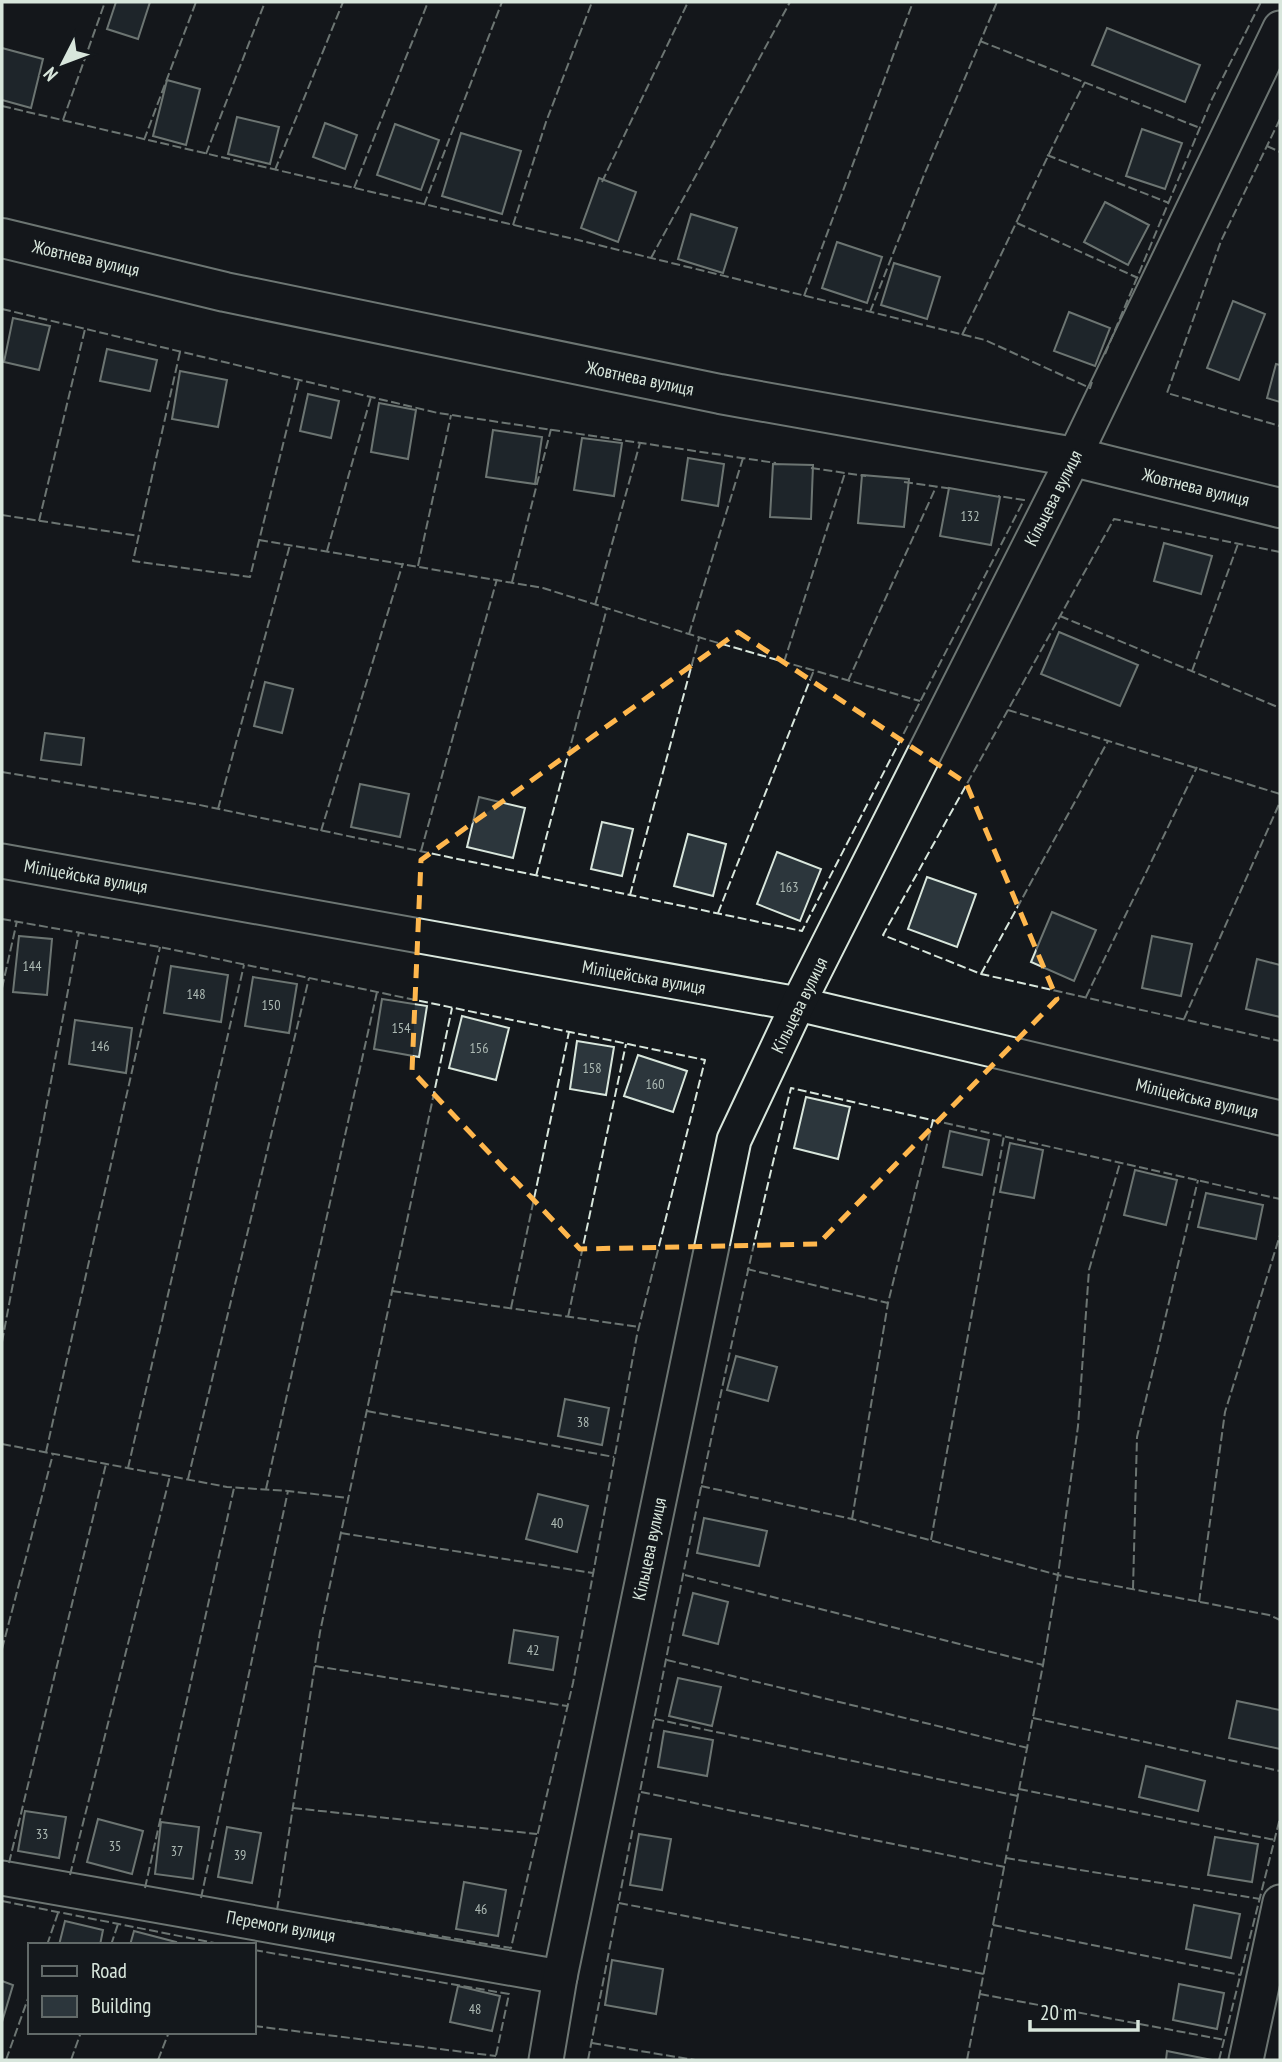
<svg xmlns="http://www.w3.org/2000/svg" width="1282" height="2062" font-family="'PT Sans Narrow',sans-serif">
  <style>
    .building { fill: #2c363c; stroke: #d8e6dc; stroke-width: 2 }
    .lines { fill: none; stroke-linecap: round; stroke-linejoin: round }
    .minor-casing { stroke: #d8e6dc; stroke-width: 37 }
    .secondary-casing { stroke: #d8e6dc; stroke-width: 42 }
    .minor { stroke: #14181c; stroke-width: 33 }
    .secondary { stroke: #14181c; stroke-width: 38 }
    .fence { stroke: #d8e6dc; stroke-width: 2; stroke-dasharray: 9 3.5; stroke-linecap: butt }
    .marked { fill: none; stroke: #ffb74d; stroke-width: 5; stroke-dasharray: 14 9; stroke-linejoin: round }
    .labels { text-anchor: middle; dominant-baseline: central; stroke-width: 5; stroke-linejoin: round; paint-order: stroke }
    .number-label { font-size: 14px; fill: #adbab4 }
    .street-label { font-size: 18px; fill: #d8e6dc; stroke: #14181c }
  </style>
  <rect width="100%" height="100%" fill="#14181c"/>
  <g class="building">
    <path d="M116 2H150L138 39 107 29Z"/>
    <path d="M1107 28 1200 65 1185 102 1092 65Z"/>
    <path d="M2 48 43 59 31 108 2 100Z"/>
    <path d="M167 80 200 89 186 145 153 136Z"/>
    <path d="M237 117 279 127 270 164 228 154Z"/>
    <path d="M325 123 357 135 345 169 313 157Z"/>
    <path d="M395 124 439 140 421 190 377 175Z"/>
    <path d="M1142 129 1182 143 1165 189 1126 176Z"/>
    <path d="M461 133 521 151 502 214 442 196Z"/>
    <path d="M599 178 636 192 618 242 581 228Z"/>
    <path d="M1105 202 1149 225 1128 265 1084 242Z"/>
    <path d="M691 214 737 228 723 273 678 259Z"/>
    <path d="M837 242 882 257 867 303 822 288Z"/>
    <path d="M894 263 940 277 927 319 881 305Z"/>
    <path d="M1233 301 1265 314 1239 380 1207 368Z"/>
    <path d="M1069 312 1110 328 1095 366 1054 351Z"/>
    <path d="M13 318 50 326 39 370 4 362Z"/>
    <path d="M107 349 157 360 150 391 100 381Z"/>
    <path d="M1276 364 1280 365V402L1267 398Z"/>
    <path d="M180 371 227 380 218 427 172 419Z"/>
    <path d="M308 394 339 401 331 438 300 431Z"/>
    <path d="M379 403 416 410 408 459 371 452Z"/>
    <path d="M493 430 542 437 535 484 486 477Z"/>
    <path d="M582 438 622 443 614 496 574 490Z"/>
    <path d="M688 458 724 464 718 506 682 500Z"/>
    <path d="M773 464 813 465 811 519 770 517Z"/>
    <path d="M862 475 909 479 904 527 858 523Z"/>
    <path d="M949 488 1000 497 991 545 940 536Z"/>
    <path d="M1164 543 1212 556 1201 594 1154 581Z"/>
    <path d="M1059 632 1138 665 1120 706 1041 674Z"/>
    <path d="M265 682 293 689 282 733 254 726Z"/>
    <path d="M45 733 84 738 81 765 41 760Z"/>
    <path d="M360 784 409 794 400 837 351 827Z"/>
    <path d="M479 797 525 808 513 858 467 847Z"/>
    <path d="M602 822 633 829 622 876 591 869Z"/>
    <path d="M688 834 726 844 713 896 674 886Z"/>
    <path d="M777 852 821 869 800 921 757 904Z"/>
    <path d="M927 877 976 894 957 947 908 929Z"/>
    <path d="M1052 912 1096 930 1074 981 1031 962Z"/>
    <path d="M19 936 52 939 47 995 13 992Z"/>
    <path d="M1152 936 1192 944 1181 996 1142 988Z"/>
    <path d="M1257 959 1280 965V1017L1246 1009Z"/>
    <path d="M171 966 228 975 221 1022 164 1013Z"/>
    <path d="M253 977 297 984 289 1033 245 1026Z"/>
    <path d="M382 999 427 1006 419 1057 374 1049Z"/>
    <path d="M462 1016 509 1028 496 1080 449 1068Z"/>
    <path d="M75 1020 132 1028 126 1073 69 1064Z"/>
    <path d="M577 1041 614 1047 606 1095 570 1089Z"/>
    <path d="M638 1055 687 1071 673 1112 624 1096Z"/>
    <path d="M806 1097 850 1107 838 1159 794 1148Z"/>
    <path d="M950 1131 989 1140 982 1175 943 1167Z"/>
    <path d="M1010 1143 1043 1150 1034 1198 1000 1192Z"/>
    <path d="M1135 1170 1177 1180 1166 1225 1124 1215Z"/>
    <path d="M1206 1193 1263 1205 1256 1239 1198 1227Z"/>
    <path d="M736 1356 777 1367 768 1401 727 1390Z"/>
    <path d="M565 1399 609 1408 602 1445 558 1436Z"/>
    <path d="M538 1494 588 1506 577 1552 526 1539Z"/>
    <path d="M704 1518 767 1531 759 1566 697 1553Z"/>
    <path d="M693 1593 728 1602 718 1644 683 1635Z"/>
    <path d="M514 1630 558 1637 553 1670 509 1663Z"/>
    <path d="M678 1678 721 1687 712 1726 669 1716Z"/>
    <path d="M1237 1701 1280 1710V1749L1229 1738Z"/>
    <path d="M664 1731 713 1740 707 1776 658 1767Z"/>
    <path d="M1146 1766 1205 1781 1198 1811 1139 1797Z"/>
    <path d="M25 1811 66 1817 59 1858 18 1851Z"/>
    <path d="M98 1819 143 1831 132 1874 87 1862Z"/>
    <path d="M161 1822 199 1827 193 1879 155 1874Z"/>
    <path d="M227 1827 261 1833 252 1883 218 1877Z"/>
    <path d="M639 1834 671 1839 662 1890 630 1885Z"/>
    <path d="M1215 1837 1258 1844 1252 1882 1208 1875Z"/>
    <path d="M464 1882 506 1890 498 1936 456 1929Z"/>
    <path d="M1194 1905 1240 1914 1231 1958 1186 1949Z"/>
    <path d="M65 1921 103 1930 100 1945H59Z"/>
    <path d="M134 1931 176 1942 175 1945H130Z"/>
    <path d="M612 1960 663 1969 656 2014 605 2005Z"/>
    <path d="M2 1981 13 1985 2 2022Z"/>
    <path d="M1179 1984 1224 1993 1217 2029 1173 2020Z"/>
    <path d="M458 1986 500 1996 492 2031 450 2022Z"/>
    <path d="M1167 2051 1212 2060H1166Z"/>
  </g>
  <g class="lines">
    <g class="minor-casing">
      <g id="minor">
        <path d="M2 861 798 1004 1280 1118"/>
        <path d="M2 1878 560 1977"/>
        <path d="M546 2060 560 1977 734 1140 798 1004 1074 457 1280 28"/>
        <path d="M1246 2060 1280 1902"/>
      </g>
    </g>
    <g class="secondary-casing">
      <path id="secondary" d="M2 238 225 292 720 394 1074 457 1280 508"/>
    </g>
    <use href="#minor" class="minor"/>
    <use href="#secondary" class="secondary"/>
    <g class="fence">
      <path d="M980 41 1200 128"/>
      <path d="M2 106 574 239 985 340 1090 388 1092 382"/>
      <path d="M1280 119 1221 241 1167 393 1280 426"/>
      <path d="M63 120 105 2"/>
      <path d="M144 140 196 2"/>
      <path d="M1267 146 1280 152"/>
      <path d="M206 154 265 2"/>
      <path d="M1047 155 1169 203"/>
      <path d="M275 170 343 2"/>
      <path d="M602 182 688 2"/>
      <path d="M354 188 428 2"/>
      <path d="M424 205 502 2"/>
      <path d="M1017 223 1138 278"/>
      <path d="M513 225 546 122 592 2"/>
      <path d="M651 258 790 2"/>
      <path d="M804 296 913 2"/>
      <path d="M2 309 438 413 776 463"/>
      <path d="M870 312 924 175 997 2"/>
      <path d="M962 335C1004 251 1042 165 1085 82"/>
      <path d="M180 352 133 561 250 577 299 380"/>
      <path d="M1105 354 1212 99 1261 2"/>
      <path d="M811 468 866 476"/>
      <path d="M904 482 953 489"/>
      <path d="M2 515 139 536"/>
      <path d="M39 521 85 329"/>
      <path d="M259 540 543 588 708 640 920 701"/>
      <path d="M327 551 371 397"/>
      <path d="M1280 552 1114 519 883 935 981 974 1280 1041"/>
      <path d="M418 566 451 415"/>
      <path d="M512 582 551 429"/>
      <path d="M595 605 640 443"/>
      <path d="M1060 616 1280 708"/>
      <path d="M689 634 743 458"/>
      <path d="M784 662 845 473"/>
      <path d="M1192 671 1238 544"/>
      <path d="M848 681 936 487"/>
      <path d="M1008 710 1280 794"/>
      <path d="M2 772 195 804 802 931 1024 500 998 496"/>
      <path d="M218 809 290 545"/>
      <path d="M321 831 403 563"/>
      <path d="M421 851 497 579"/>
      <path d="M536 876 607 608"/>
      <path d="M630 895 699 638"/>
      <path d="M718 913 814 670"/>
      <path d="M2 919 160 947 705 1060 637 1335 573 1683 511 1948 347 1921"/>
      <path d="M981 974 1108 741"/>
      <path d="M2 988 17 921"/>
      <path d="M1086 997 1197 767"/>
      <path d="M1184 1019 1280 802"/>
      <path d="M747 1269 888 1303 933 1120"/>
      <path d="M392 1291 639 1327"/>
      <path d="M511 1308 569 1032"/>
      <path d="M568 1317 626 1044"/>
      <path d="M2 1342 79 932"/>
      <path d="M367 1411 614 1457"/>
      <path d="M2 1444 227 1487 288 1491 348 1498"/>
      <path d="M46 1452 160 947"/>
      <path d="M128 1468 244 965"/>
      <path d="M188 1479 309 978"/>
      <path d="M701 1486 852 1519 1058 1575 1269 1615 1280 1620"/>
      <path d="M266 1489 377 992"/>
      <path d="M852 1519 888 1303"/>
      <path d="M341 1533 593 1573"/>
      <path d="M931 1540 1004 1136"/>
      <path d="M685 1575 1043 1665"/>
      <path d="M1133 1589 1137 1437 1198 1180"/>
      <path d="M1199 1602 1225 1412 1280 1235"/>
      <path d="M2 1649 53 1454"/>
      <path d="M667 1660 1028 1748"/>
      <path d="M315 1666 567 1706"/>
      <path d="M1033 1718 1280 1771"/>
      <path d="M655 1719 1018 1796"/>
      <path d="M1019 1789 1275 1840"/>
      <path d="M641 1792 1005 1867"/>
      <path d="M293 1808 537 1834"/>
      <path d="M1006 1858 1260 1899"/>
      <path d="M9 1863 106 1464"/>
      <path d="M70 1875 170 1476"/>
      <path d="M145 1888 234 1488"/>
      <path d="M201 1898 288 1491"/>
      <path d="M2 1901 225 1945"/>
      <path d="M619 1903 984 1974"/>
      <path d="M277 1910 320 1632 452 1008"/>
      <path d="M993 1925 1241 1975"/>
      <path d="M47 1945 58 1913"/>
      <path d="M111 1945 118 1924"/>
      <path d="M254 1950 509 1994 495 2060"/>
      <path d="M980 1994 1225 2040"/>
      <path d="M254 2026 496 2056"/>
      <path d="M592 2043 695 2060"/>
      <path d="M6 2060 30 1993"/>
      <path d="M71 2060 81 2032"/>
      <path d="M158 2060 169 2032"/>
      <path d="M588 2060C651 1735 712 1409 791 1088L1280 1199"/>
      <path d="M967 2060 1043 1665 1058 1575 1078 1426 1089 1270 1120 1163"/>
      <path d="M1219 2060 1280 1818"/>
    </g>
  </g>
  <path d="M0 0H1282V2062H0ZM738 632 966 783 1057 999 818 1244 580 1249 412 1071 421 860Z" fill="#14181c" fill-opacity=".55" fill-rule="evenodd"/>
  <path class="marked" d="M738 632 966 783 1057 999 818 1244 580 1249 412 1071 421 860Z"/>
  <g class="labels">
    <g class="number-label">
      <text x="970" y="516">132</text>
      <text x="789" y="887">163</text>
      <text x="32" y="966">144</text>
      <text x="196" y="994">148</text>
      <text x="271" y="1005">150</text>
      <text x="401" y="1028">154</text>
      <text x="100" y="1046">146</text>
      <text x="479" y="1048">156</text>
      <text x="592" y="1068">158</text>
      <text x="655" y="1084">160</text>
      <text x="583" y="1422">38</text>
      <text x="557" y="1523">40</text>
      <text x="533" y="1650">42</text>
      <text x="42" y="1834">33</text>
      <text x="115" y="1846">35</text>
      <text x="177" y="1851">37</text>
      <text x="240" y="1855">39</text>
      <text x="481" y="1909">46</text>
      <text x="475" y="2009">48</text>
    </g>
    <g class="street-label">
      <text transform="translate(86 258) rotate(13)">Жовтнева вулиця</text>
      <text transform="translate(640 378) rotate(12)">Жовтнева вулиця</text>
      <text transform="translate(1196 487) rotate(14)">Жовтнева вулиця</text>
      <text transform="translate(1053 498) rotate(-63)">Кільцева вулиця</text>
      <text transform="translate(86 876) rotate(10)">Міліцейська вулиця</text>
      <text transform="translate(644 977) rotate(10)">Міліцейська вулиця</text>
      <text transform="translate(799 1005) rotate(-64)">Кільцева вулиця</text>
      <text transform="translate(1197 1098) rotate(13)">Міліцейська вулиця</text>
      <text transform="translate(649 1549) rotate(-78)">Кільцева вулиця</text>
      <text transform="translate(281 1926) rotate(10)">Перемоги вулиця</text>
    </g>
  </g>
  <rect width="1282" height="2062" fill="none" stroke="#d8e6dc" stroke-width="7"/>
  <rect x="28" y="1943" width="228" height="91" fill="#14181c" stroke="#626a69" stroke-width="2"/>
  <rect x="42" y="1966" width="35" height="10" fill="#14181c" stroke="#626a69" stroke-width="2"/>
  <text x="91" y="1978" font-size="21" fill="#d8e6dc">Road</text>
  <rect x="42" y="1996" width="35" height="21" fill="#2c363c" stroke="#626a69" stroke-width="2"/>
  <text x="91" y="2013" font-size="21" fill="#d8e6dc">Building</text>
  <g transform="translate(63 63) rotate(228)" stroke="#14181c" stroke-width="5" paint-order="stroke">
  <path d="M0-5L12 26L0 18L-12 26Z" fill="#d8e6dc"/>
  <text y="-10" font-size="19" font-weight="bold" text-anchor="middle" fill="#d8e6dc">N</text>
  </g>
  <path d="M1030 2020v10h108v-10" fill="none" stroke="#d8e6dc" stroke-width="3.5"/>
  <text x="1040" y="2020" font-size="21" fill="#d8e6dc" stroke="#14181c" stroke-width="5" paint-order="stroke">20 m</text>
</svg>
